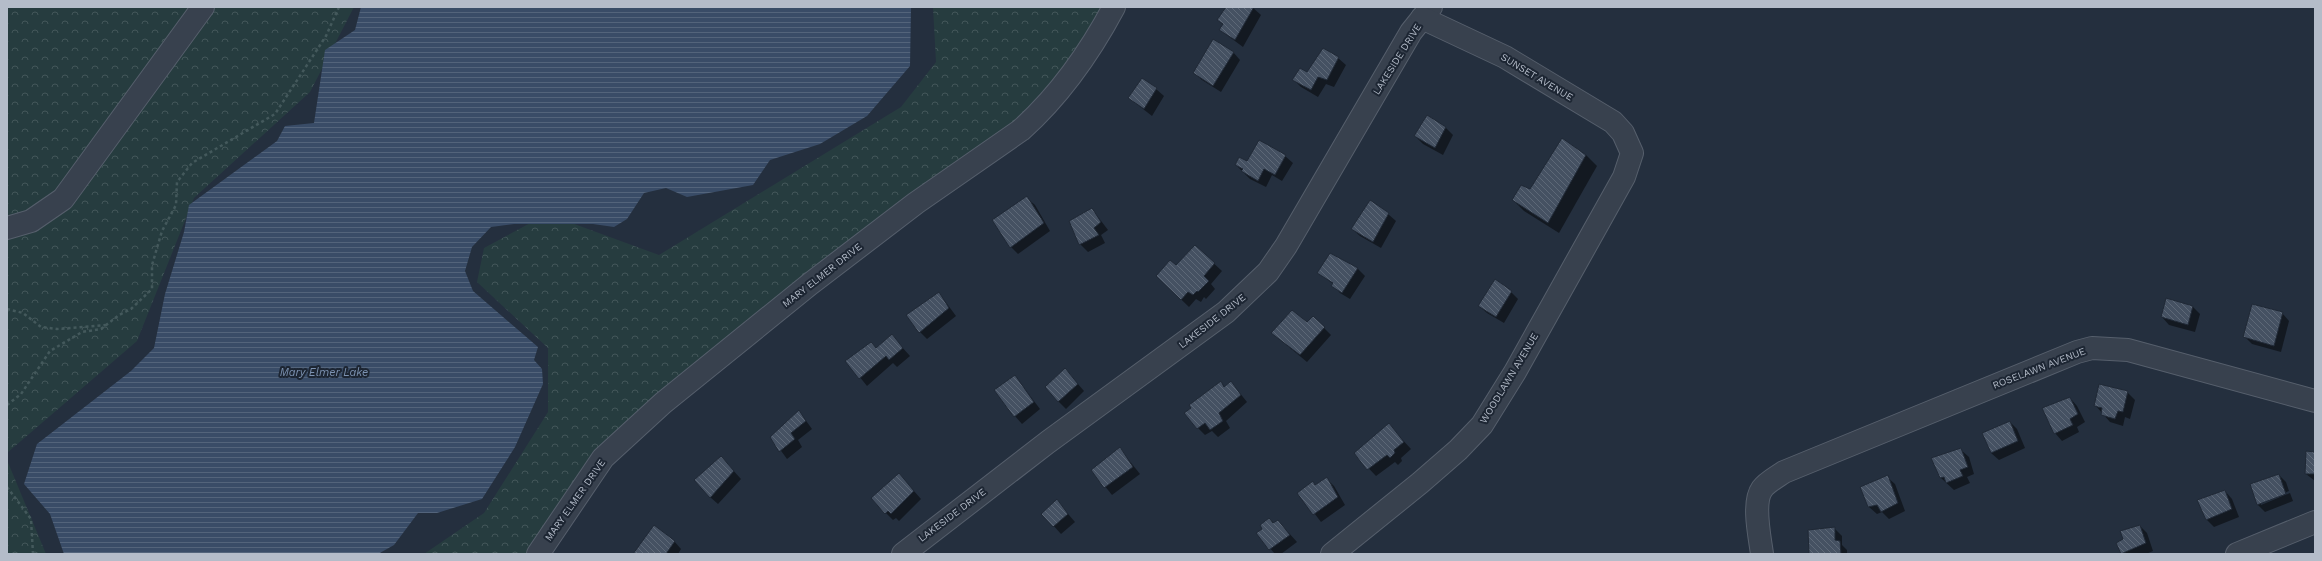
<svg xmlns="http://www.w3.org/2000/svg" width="2322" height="561" font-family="'Work Sans',sans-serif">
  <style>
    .forest { fill: url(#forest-crowns) }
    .water { fill: url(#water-rules) }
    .shadow { fill: #0007 }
    .building { fill: url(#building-back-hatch); stroke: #1f2835 }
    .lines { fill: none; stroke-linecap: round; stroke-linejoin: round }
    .minor-casing { stroke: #565f6c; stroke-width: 24 }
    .path { stroke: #44595c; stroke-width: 2.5; stroke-dasharray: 3 3; stroke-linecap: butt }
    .minor { stroke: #38414e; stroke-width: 22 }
    .labels { text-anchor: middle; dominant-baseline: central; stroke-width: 4; stroke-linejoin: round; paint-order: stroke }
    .street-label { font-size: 10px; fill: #b4bcc9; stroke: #1d2633 }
    .water-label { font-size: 11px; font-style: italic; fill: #7c92b1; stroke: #1d2633 }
  </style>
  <defs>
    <pattern id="forest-crowns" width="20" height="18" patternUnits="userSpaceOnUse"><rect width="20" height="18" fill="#263c3f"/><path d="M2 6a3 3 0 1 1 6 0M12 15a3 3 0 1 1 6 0" fill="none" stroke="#435659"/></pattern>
    <pattern id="water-rules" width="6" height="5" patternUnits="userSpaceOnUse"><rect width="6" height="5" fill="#394c67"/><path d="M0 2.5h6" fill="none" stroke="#53647b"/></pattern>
    <pattern id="building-back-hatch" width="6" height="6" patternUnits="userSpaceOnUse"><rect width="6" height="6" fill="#455162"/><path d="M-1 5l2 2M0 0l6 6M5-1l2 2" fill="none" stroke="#5d6877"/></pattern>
  </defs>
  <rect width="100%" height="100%" fill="#242f3e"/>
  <g class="forest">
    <path d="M7 7H354L310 92 194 198 137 341 7 453Z"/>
    <path d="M933 7H1107L1029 117 676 388 539 554H424L484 513 548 412V348L477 282 484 248 547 214 659 255 901 107 936 62Z"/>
    <path d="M7 460 46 554H7Z"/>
  </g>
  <path class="water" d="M361 7H911L910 66 867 116 820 144 770 160 753 185 687 197 666 188 644 193 627 219 614 227 593 224H514L491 227 472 247 465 271 473 291 538 347 534 360 542 369 543 384 515 447 482 499 437 513H418L394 545 378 554H64L50 514 24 484 37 444 131 371 154 348 165 294 184 232 189 205 277 141 285 126 314 123 325 50 355 30Z"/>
  <g class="shadow">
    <path d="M1227 7H1252L1261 15 1243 47 1220 30 1223 25 1219 20Z"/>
    <path d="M1233 52 1240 60 1221 92 1202 80 1194 73Z"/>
    <path d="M1338 58 1346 65 1334 87 1326 84 1318 97 1301 87 1294 80Z"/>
    <path d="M1156 89 1164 96 1152 116 1129 98Z"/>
    <path d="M1446 128 1453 135 1443 155 1423 144 1415 136Z"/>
    <path d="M1586 155 1597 166 1559 233 1524 211 1513 200Z"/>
    <path d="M1285 156 1293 163 1282 181 1272 175 1266 187 1250 179 1236 165Z"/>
    <path d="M1027 198 1035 205 1050 231 1018 254 1011 247Z"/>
    <path d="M1092 209 1108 230 1101 235 1105 243 1088 252 1080 244Z"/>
    <path d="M1388 214 1396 221 1381 248 1360 236 1352 229Z"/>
    <path d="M1195 246 1222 271 1211 284 1215 289 1206 299 1204 297 1201 302 1196 299 1189 307 1157 276 1176 267Z"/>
    <path d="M1357 268 1365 276 1350 299 1340 293 1333 284 1318 272Z"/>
    <path d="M1511 292 1518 299 1504 323 1487 313 1479 306Z"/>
    <path d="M939 293 956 316 927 339 920 332Z"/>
    <path d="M2193 307 2200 314 2195 332 2169 325 2162 317Z"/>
    <path d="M2282 313 2289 321 2281 352 2252 344 2245 337Z"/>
    <path d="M1313 317 1331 335 1307 362 1272 333 1307 324Z"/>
    <path d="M892 336 910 356 897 367 893 363 867 386 847 361 876 349Z"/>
    <path d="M1015 376 1040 409 1022 424 1015 416Z"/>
    <path d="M1072 377 1084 391 1066 409 1058 401Z"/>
    <path d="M1221 382 1225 387 1231 382 1247 402 1226 421 1230 428 1218 437 1212 431 1205 435 1198 428Z"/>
    <path d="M2127 392 2135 400 2130 419 2125 417 2123 426 2110 422 2095 405Z"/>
    <path d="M2070 398 2077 406 2085 422 2077 427 2079 432 2062 441 2055 433Z"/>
    <path d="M799 411 812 429 798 440 802 447 787 459 771 437Z"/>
    <path d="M2010 422 2017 429 2025 448 1999 460 1991 453Z"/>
    <path d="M1389 425 1411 449 1401 458 1402 461 1398 465 1395 462 1376 476 1355 454Z"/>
    <path d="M1120 449 1140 474 1112 495 1092 470Z"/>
    <path d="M1961 450 1969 457 1974 474 1967 477 1970 483 1954 490 1941 478Z"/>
    <path d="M2315 453V481L2306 474Z"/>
    <path d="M721 457 741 479 718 504 710 497Z"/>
    <path d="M899 474 921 499 899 521 896 518 893 520 886 513Z"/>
    <path d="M2279 475 2286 482 2289 491 2261 503V505L2290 493 2293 501 2265 512 2258 505 2251 484Z"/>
    <path d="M1887 477 1895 484 1905 511 1889 519 1882 512 1877 514 1869 507 1861 488Z"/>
    <path d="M1327 479 1334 486 1345 505 1321 522 1299 493 1313 483 1316 486Z"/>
    <path d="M2225 491 2232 499 2239 517 2214 527 2207 520 2198 501Z"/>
    <path d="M1057 501 1075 522 1061 534 1043 514Z"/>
    <path d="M1269 519 1274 523 1278 521 1297 542 1281 554H1275L1257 533 1263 529Z"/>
    <path d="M2140 526 2147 533 2153 551 2146 554H2123L2117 543Z"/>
    <path d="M1834 528 1842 536V545L1847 550V554H1810Z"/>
    <path d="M674 541 681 549 678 554H634Z"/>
  </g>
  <g class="building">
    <path d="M1226 7H1254L1235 40 1219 30 1223 24 1217 20Z"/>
    <path d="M1213 39 1234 52 1213 86 1193 73Z"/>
    <path d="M1323 48 1339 57 1327 80 1318 77 1311 90 1292 80 1300 68 1307 72Z"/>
    <path d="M1142 78 1157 88 1144 109 1128 98Z"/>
    <path d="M1427 115 1446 127 1435 148 1414 136Z"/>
    <path d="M1562 138 1586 155 1548 223 1512 200 1521 185 1530 189Z"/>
    <path d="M1259 140 1286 155 1275 175 1264 169 1258 181 1241 171 1243 169 1235 165 1239 157 1247 161Z"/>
    <path d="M1027 196 1044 223 1010 248 992 220Z"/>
    <path d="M1370 200 1389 213 1373 242 1351 229Z"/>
    <path d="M1092 208 1101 222 1094 228 1099 235 1079 245 1069 221Z"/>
    <path d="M1195 245 1215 263 1204 276 1209 281 1198 292 1197 291 1193 295 1188 292 1181 300 1156 276 1170 260 1176 265Z"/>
    <path d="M1330 253 1358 268 1342 293 1331 286 1333 283 1317 273Z"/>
    <path d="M1495 279 1512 291 1496 317 1478 306Z"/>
    <path d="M939 292 949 308 919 333 906 315Z"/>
    <path d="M2166 298 2193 306 2188 325 2161 317Z"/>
    <path d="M2252 304 2283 312 2274 346 2243 337Z"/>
    <path d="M1292 310 1307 322 1313 316 1325 327 1300 355 1271 333Z"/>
    <path d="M892 334 903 348 889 360 886 356 859 379 845 361 871 342 876 348Z"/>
    <path d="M1065 368 1078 384 1058 402 1045 387Z"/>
    <path d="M1015 375 1034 402 1014 417 994 390Z"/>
    <path d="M1221 381 1224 387 1231 381 1241 395 1219 413 1223 421 1210 430 1205 423 1197 429 1184 413 1191 408 1189 405Z"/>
    <path d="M2099 384 2128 391 2123 412 2118 411 2115 419 2101 415 2102 408 2094 406Z"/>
    <path d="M2070 397 2078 414 2070 419 2073 425 2054 434 2042 408Z"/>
    <path d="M799 410 806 421 791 433 795 439 779 452 770 437Z"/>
    <path d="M2010 421 2018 441 1991 453 1982 433Z"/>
    <path d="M1389 423 1404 442 1394 450 1395 453 1390 458 1387 455 1367 470 1354 453Z"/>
    <path d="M1120 447 1133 467 1104 488 1091 470Z"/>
    <path d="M1961 448 1968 467 1960 470 1963 476 1946 483 1944 477 1940 478 1931 458Z"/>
    <path d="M2306 451 2315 452V474H2305Z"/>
    <path d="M721 456 734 471 710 498 694 480Z"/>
    <path d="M899 473 914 491 891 514 888 511 885 514 871 498Z"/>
    <path d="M2279 474 2286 494 2257 505 2250 484Z"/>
    <path d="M1888 475 1898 503 1881 512 1877 505 1868 507 1860 487Z"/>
    <path d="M1327 477 1338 497 1313 515 1297 493 1313 481 1315 485Z"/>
    <path d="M2225 490 2232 509 2206 520 2197 500Z"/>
    <path d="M1057 499 1068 514 1053 527 1041 514Z"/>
    <path d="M1269 518 1273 523 1278 520 1290 535 1269 550 1256 533 1262 529 1260 525Z"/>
    <path d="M654 525 675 541 666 554H633Z"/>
    <path d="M2140 525 2146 543 2121 554 2116 543 2123 539 2120 531Z"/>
    <path d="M1835 527V540L1840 541 1841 554H1809L1808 530Z"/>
  </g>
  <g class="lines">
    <g class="minor-casing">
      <g id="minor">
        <path d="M7 228 31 221 63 199 203 7"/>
        <path d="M538 554 603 458 663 403 810 284 916 203 1021 130C1060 95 1090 52 1114 7"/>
        <path d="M903 554 1048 442 1226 312 1268 272 1286 246 1411 32 1431 7"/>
        <path d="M1332 554 1420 483 1458 450 1482 425 1515 372 1624 177 1632 153 1623 133 1613 122 1505 57 1422 18"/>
        <path d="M1762 554C1760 538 1752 503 1762 489 1767 482 1777 477 1784 472L2077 352 2092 348 2128 350 2315 401"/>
        <path d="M2237 554 2315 522"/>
      </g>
    </g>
    <g class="path">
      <path d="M7 309 23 313 41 327 57 329 107 325"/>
      <path d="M7 405 21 394 50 351 82 332 101 329 119 315 131 309 152 289V265L162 231 176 205 177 182 192 163 275 114 326 36 339 7"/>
      <path d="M7 487 31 519 33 554"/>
    </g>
    <use href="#minor" class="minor"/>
  </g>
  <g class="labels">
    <g class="street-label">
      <text transform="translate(1397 59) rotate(-58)">LAKESIDE DRIVE</text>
      <text transform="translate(1537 77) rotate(31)">SUNSET AVENUE</text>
      <text transform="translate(822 275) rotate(-38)">MARY ELMER DRIVE</text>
      <text transform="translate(1212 321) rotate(-38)">LAKESIDE DRIVE</text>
      <text transform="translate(2039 368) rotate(-21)">ROSELAWN AVENUE</text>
      <text transform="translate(1509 378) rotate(-59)">WOODLAWN AVENUE</text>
      <text transform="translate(575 500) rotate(-55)">MARY ELMER DRIVE</text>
      <text transform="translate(952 515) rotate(-37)">LAKESIDE DRIVE</text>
    </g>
    <g class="water-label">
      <text x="324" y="372">Mary Elmer Lake</text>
    </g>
  </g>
  <rect width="2322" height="561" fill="none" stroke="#b4bcc9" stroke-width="16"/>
</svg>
